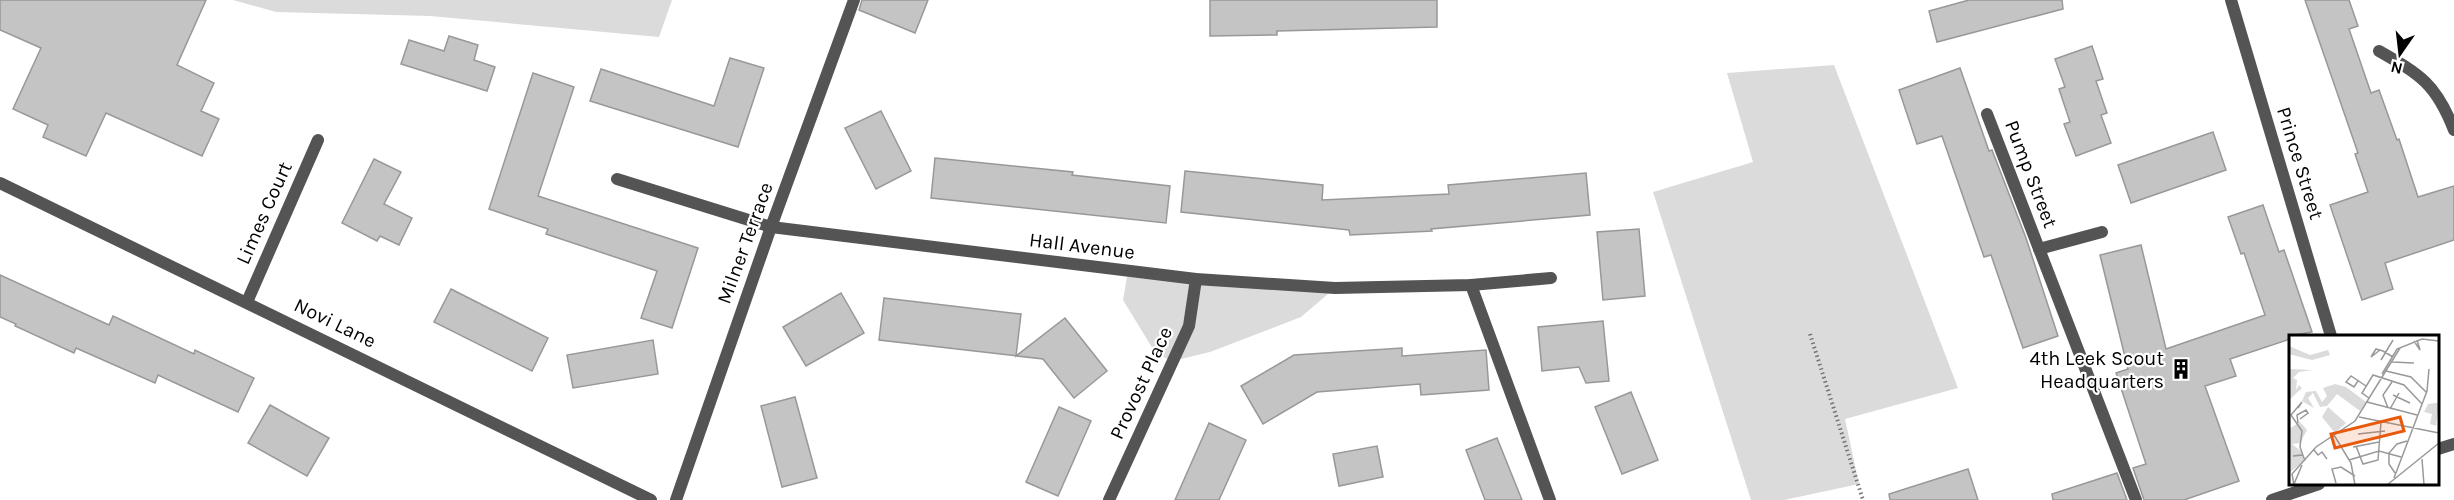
<svg xmlns="http://www.w3.org/2000/svg" width="2454" height="500" font-family="Karla,sans-serif">
  <style>
    .green { fill: #dbdbdb }
    .building { fill: #c4c4c4; stroke: #989898; stroke-width: 1.5 }
    .lines { fill: none; stroke-linecap: round; stroke-linejoin: round }
    .path { stroke: #767676; stroke-width: 4; stroke-dasharray: 1.5 3; stroke-linecap: butt }
    .service { stroke: #545454; stroke-width: 12 }
    .minor { stroke: #545454; stroke-width: 12 }
    .tertiary { stroke: #545454; stroke-width: 12 }
    .labels { text-anchor: middle; dominant-baseline: central; stroke-width: 4.5; stroke-linejoin: round; paint-order: stroke }
    .street-label { font-size: 20px; fill: #000; stroke: #fff }
    .poi-label { font-size: 20px; fill: #000; stroke: #fff; text-anchor: end }
    .inset-road { fill: none; stroke: #999; stroke-width: 1.5 }
    .view { fill: #e8590c; fill-opacity: 0.15; stroke: #e8590c; stroke-width: 3 }
    .inset-edge { fill: none; stroke: #000; stroke-width: 3 }
  </style>
  <rect width="100%" height="100%" fill="#fff"/>
  <g class="green">
    <path d="M233 0H672L659 37 430 16 276 12Z"/>
    <path d="M1834 65 1958 388 1845 419 1859 484 1784 500H1751L1653 192 1753 162 1727 73Z"/>
    <path d="M1128 271 1335 288 1301 317 1210 352 1173 361 1156 354 1123 300Z"/>
  </g>
  <g class="building">
    <path d="M0 0H206L177 65 214 83 201 111 219 119 202 156 106 113 86 156 43 137 48 125 13 109 41 48 0 30Z"/>
    <path d="M862 0H928L915 33 859 10Z"/>
    <path d="M1210 0H1437V27L1277 31V35L1210 36Z"/>
    <path d="M1969 0H2062L2063 9 1937 42 1929 11Z"/>
    <path d="M2305 0H2349L2358 26 2349 29 2371 93 2379 90 2397 140 2399 139 2418 197 2454 186V240L2385 263 2393 289 2362 300 2330 205 2368 192 2355 154 2358 153Z"/>
    <path d="M449 36 478 45 474 60 495 67 487 91 401 64 409 40 444 51Z"/>
    <path d="M2092 46 2103 79 2096 81 2107 113 2101 115 2111 143 2076 156 2064 124 2070 122 2059 89 2065 87 2055 59Z"/>
    <path d="M730 58 764 68 738 147 590 101 601 69 714 106Z"/>
    <path d="M1960 68 1989 151 1992 150 2026 238 2058 336 2023 348 1991 255 1984 257 1942 136 1917 144 1899 90Z"/>
    <path d="M533 73 574 87 538 196 698 248 672 328 641 318 657 271 546 234 548 229 489 209Z"/>
    <path d="M881 111 911 171 876 189 845 128Z"/>
    <path d="M2213 132 2226 170 2131 203 2118 165Z"/>
    <path d="M935 158 1073 172 1072 175 1170 186 1166 223 931 198Z"/>
    <path d="M374 159 401 172 384 204 412 218 399 245 380 236 377 241 342 223Z"/>
    <path d="M1185 171 1323 185 1322 200 1449 194 1448 185 1586 173 1590 215 1431 229 1432 231 1350 235 1349 230 1181 212Z"/>
    <path d="M2263 205 2279 252 2284 250 2312 332 2290 336V339L2230 359 2236 376 2205 386 2239 481 2184 500H2144L2133 468 2146 464 2116 373 2128 369 2100 255 2141 245 2166 349 2265 315 2244 253 2241 254 2228 217Z"/>
    <path d="M1639 229 1645 296 1603 300 1597 232Z"/>
    <path d="M0 275 109 325 113 316 194 354 195 350 254 378 238 412 158 375 155 383 76 348 74 353 15 326 16 324 0 317Z"/>
    <path d="M451 289 548 338 532 371 434 322Z"/>
    <path d="M841 293 864 333 806 366 783 327Z"/>
    <path d="M884 298 1021 314 1016 356 1065 318 1107 371 1074 398 1043 359 879 340Z"/>
    <path d="M1603 321 1609 381 1586 383 1579 367 1542 371 1538 327Z"/>
    <path d="M653 340 658 374 573 388 567 355Z"/>
    <path d="M1402 348V356L1486 350 1489 390 1421 395 1420 384 1317 392 1263 424 1241 386 1294 355Z"/>
    <path d="M1631 392 1658 460 1622 474 1595 407Z"/>
    <path d="M795 397 817 478 782 487 761 406Z"/>
    <path d="M270 405 329 438 307 476 248 443Z"/>
    <path d="M1059 407 1091 421 1058 496 1026 482Z"/>
    <path d="M1209 423 1246 440 1219 500H1175Z"/>
    <path d="M1497 438 1522 500H1485L1466 450Z"/>
    <path d="M1377 446 1383 477 1339 486 1333 454Z"/>
    <path d="M1968 469 1978 500H1890L1889 494Z"/>
    <path d="M2117 473 2127 500H2053L2052 494Z"/>
  </g>
  <g class="lines">
    <path class="path" d="M1810 334 1863 500"/>
    <g class="service">
      <path d="M2379 51C2421 75 2436 84 2454 130"/>
      <path d="M1471 285 1550 500"/>
    </g>
    <g class="minor">
      <path d="M2231 0 2331 336"/>
      <path d="M1987 114 2136 500"/>
      <path d="M617 179 771 227 1196 279 1335 288 1471 285 1551 278"/>
      <path d="M2039 249 2102 232"/>
      <path d="M247 302 318 140"/>
      <path d="M676 500 771 227 854 0"/>
      <path d="M1109 500 1189 326 1196 279"/>
    </g>
    <g class="tertiary">
      <path d="M0 183 651 500"/>
      <path d="M2438 449 2454 444"/>
      <path d="M2272 500 2319 484"/>
    </g>
  </g>
  <defs>
    <g id="building-bare" transform="scale(1.62)"><path d="M-4-6H4V6H1V3H-1V6H-4ZM-2.5-4.3h1.7v1.8h-1.7ZM.8-4.3h1.7v1.8H.8ZM-2.5-1h1.7V.8h-1.7ZM.8-1h1.7V.8H.8Z" fill="#000" stroke="#fff" stroke-width="2.5" paint-order="stroke"/></g>
  </defs>
  <g fill-rule="evenodd">
    <use href="#building-bare" x="2181" y="369"/>
  </g>
  <g class="labels">
    <g class="street-label">
      <text transform="translate(2300 163) rotate(73)">Prince Street</text>
      <text transform="translate(2031 174) rotate(69)">Pump Street</text>
      <text transform="translate(264 213) rotate(-66)">Limes Court</text>
      <text transform="translate(745 243) rotate(-70)">Milner Terrace</text>
      <text transform="translate(1082 246) rotate(7)">Hall Avenue</text>
      <text transform="translate(335 323) rotate(26)">Novi Lane</text>
      <text transform="translate(1141 383) rotate(-65)">Provost Place</text>
    </g>
    <g class="poi-label">
      <text x="2164" y="358">4th Leek Scout<tspan x="2164" dy="23">Headquarters</tspan></text>
    </g>
  </g>
  <g transform="translate(2289 335)">
    <rect width="150" height="150" fill="#fff"/>
    <path d="M0 11 21 20 39 15 41 20 23 25 11 22 0 19ZM0 34 23 35 10 37 4 43 8 45 7 55 10 50 13 53 0 65ZM46 49 57 52 77 67 71 76 48 59 38 71 31 72 24 58 19 63 25 73 13 66 17 57 27 56 33 67 38 61 34 53ZM146 68H150L147 91 141 89 143 79 135 77 139 69ZM39 72 57 88 46 98 33 82ZM11 87 18 95 11 108 3 109 12 116 15 126 0 138V94Z" fill="#dbdbdb"/>
    <path class="inset-road" d="M125 6 131 15 128 5M91 15 82 22 87 14 94 16 104 22M92 25 104 5M103 27 125 28M97 36 122 42 137 57M93 39 108 14 133 4 150 6M69 46 65 52 57 47 62 41 77 51M104 60 121 68M80 63 73 58 84 40 115 50 133 69M78 67 128 80M9 73 13 67 2 80 13 96 11 112 16 126M99 73 94 60 103 47M101 74 110 58M70 82 150 98M9 88 8 80 17 75 19 78 11 84M69 99 96 96M45 100 62 128 66 150M67 111 74 129 89 125 92 87M64 112 90 107M25 115 29 120 33 117 38 124M12 120 4 121 14 120M133 124 135 150M60 125 90 116 112 122M106 138 100 129V118L108 109 118 106M105 143 138 56 140 34M47 148 43 134 52 132 66 141M5 149 13 130M5 150 3 139 27 112 66 86 111 13M98 150 150 108"/>
    <path class="view" d="M111 82 115 96 46 113 42 99Z"/>
    <rect width="150" height="150" class="inset-edge"/>
  </g>
  <g transform="translate(2400 54) rotate(194)" stroke="#ffffff" stroke-width="4.5" paint-order="stroke">
  <path d="M0-4.5L10 22L0 15L-10 22Z" fill="#000000"/>
  <text y="-9" font-size="16" font-weight="bold" text-anchor="middle" fill="#000000">N</text>
  </g>
</svg>
